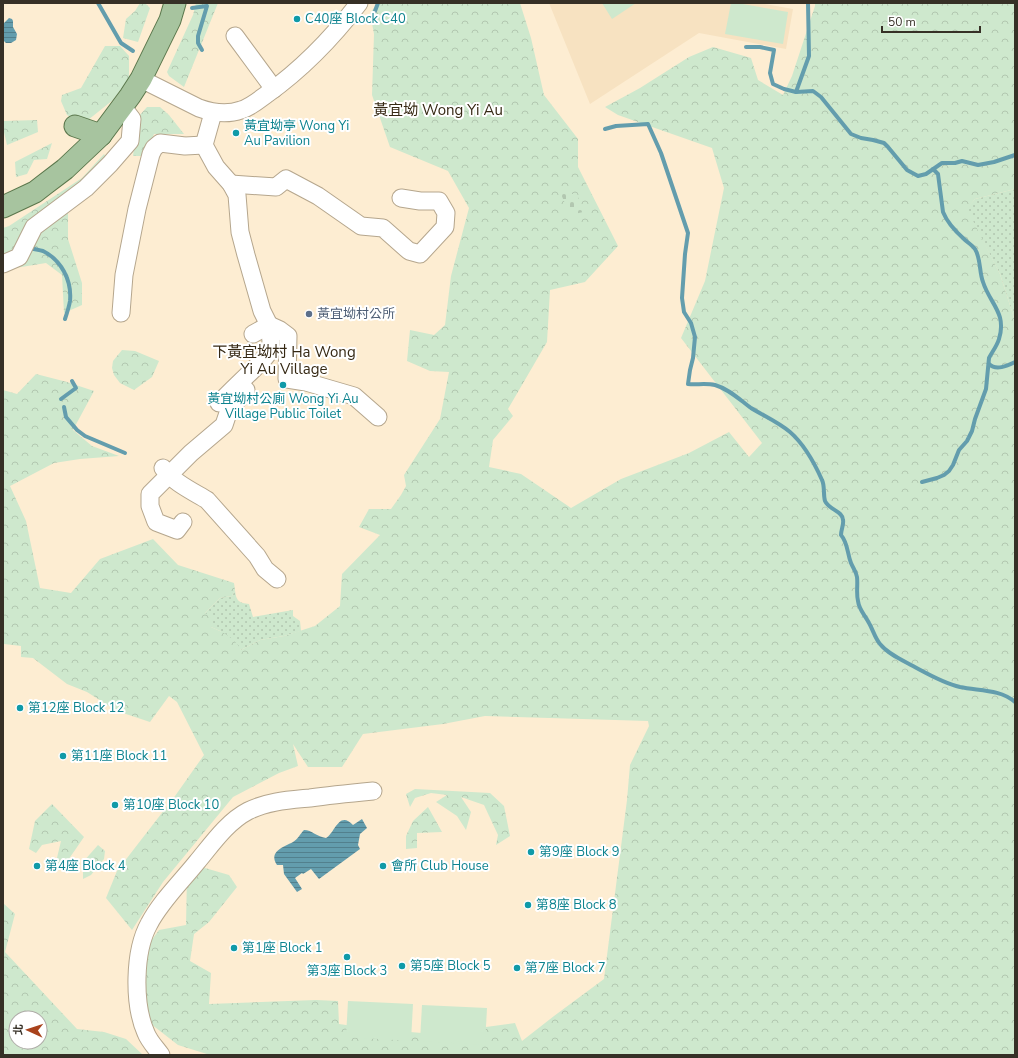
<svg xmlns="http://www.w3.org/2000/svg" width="1018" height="1058" font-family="'Nunito Sans','Noto Sans TC',sans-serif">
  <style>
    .built { fill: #f7e2c1 }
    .grass { fill: url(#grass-dots) }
    .forest { fill: url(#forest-crowns); fill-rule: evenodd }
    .cemetery { fill: url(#cemetery-stones) }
    .garden { fill: #cee8cd }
    .water { fill: url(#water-rules) }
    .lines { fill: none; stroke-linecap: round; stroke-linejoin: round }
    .stream { stroke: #639dad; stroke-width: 4 }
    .minor-casing { stroke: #b5a68d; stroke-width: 19 }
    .major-casing { stroke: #5a764b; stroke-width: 23 }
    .minor { stroke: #fff; stroke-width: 17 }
    .major { stroke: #a7c49f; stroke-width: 21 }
    .culture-dot { fill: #0f9aa8; stroke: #fff; stroke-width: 1.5 }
    .service-dot { fill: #5c6f8a; stroke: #fff; stroke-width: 1.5 }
    .labels { text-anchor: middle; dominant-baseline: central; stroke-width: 4; stroke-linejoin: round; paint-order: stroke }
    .culture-label { font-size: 13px; fill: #0d838f; stroke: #fff; text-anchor: start }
    .service-label { font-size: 13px; fill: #4e5e75; stroke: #fff; text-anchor: start }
    .quarter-label { font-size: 15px; fill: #362914; stroke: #fff }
  </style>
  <defs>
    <pattern id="grass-dots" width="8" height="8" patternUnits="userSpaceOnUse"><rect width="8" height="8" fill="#cee8cd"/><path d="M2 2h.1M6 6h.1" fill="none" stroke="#b2c7b0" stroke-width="1.8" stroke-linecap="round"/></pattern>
    <pattern id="forest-crowns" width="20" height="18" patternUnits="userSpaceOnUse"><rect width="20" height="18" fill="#cee8cd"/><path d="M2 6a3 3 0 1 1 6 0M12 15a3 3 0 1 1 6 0" fill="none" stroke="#b2c7b0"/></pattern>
    <pattern id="cemetery-stones" width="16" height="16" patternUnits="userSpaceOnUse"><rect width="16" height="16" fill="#cee8cd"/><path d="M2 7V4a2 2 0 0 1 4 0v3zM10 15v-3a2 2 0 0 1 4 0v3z" fill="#b2c7b0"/></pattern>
    <pattern id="water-rules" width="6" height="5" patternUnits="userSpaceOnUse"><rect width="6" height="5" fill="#639dad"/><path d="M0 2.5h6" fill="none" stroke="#52808d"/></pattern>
  </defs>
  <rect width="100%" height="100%" fill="#fdedd2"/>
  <path class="built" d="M549 3H759L793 9 786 49 699 33 590 104Z"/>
  <g class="grass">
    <path d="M1015 189V321L1000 274 966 209 975 199Z"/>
    <path d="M235 590C236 601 239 603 249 604L253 617 293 610V616L300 621 301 631 284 636 260 640 241 650 220 631 211 627 205 613 220 598 232 596Z"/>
  </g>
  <g class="forest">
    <path d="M140 3H145L150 8 138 42 123 38 126 19 135 11Z"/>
    <path d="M196 3H218L184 87 169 76 167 72 193 15Z"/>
    <path d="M378 3H520L531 38 544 95 578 139V167L618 246 585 282 550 290 547 342 508 409 513 416 493 440 489 467 521 474 571 508 621 479 689 453 729 432 749 457 762 443 681 338 705 281 724 188 712 148 618 115 605 107 640 88 689 57 713 47 751 58 758 80 783 95 792 76 815 6V3H1015V189L975 199 967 209 1000 274 1015 321V1055H210L178 1045 151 1024 140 991 148 945 159 930 186 925 187 875 205 868 229 875 237 887 209 922 194 934 190 961 211 973 209 1004 316 1000 338 1001 339 1024 374 1029 434 1034 515 1023 522 1041 554 1016 604 979 627 800 630 765 649 726 648 721 485 716 443 724 363 734 342 767H308L293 744 298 766 279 773 233 797 163 882 132 930 106 898 117 871 175 796 204 755 177 702 169 696 150 722 117 711 87 692 67 684 33 658 21 657V646L4 644 3 645V390L17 394 36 374 67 382 94 391 73 430 92 446 119 456 80 459 54 463 10 486 26 521 40 588 71 593 100 559 153 539 178 565 234 583 235 590 232 596 220 598 205 613 212 618 211 627C223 632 235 638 241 650L260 640 284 636 315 626 340 606 342 574 380 535 359 527 369 509H391L401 495 406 486 404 475 440 419 449 372 430 371 407 361 410 330 434 335 445 325 451 276 469 208 448 171 390 147 372 95 374 34 370 13Z"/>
    <path d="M105 46H120L129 56V79L113 100 83 124 67 115 61 101 62 95 81 88Z"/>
    <path d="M147 107H160L169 115 184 134H154L145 156H133L138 117Z"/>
    <path d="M37 120 38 132 7 145 3 128 4 121Z"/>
    <path d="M52 143 47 159 34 160 27 174 16 177 15 162Z"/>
    <path d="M104 154 111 167 68 209V239L82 283V305L64 313 62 275 46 263 3 270V228L9 226 82 178Z"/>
    <path d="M122 350 135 351 159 361 152 377 134 390 120 383 114 375 112 368 113 361Z"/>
    <path d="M415 789 490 793 504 806 510 836 496 845 498 835 484 805 461 797 471 812 466 830 457 816 436 802 447 795 431 793 415 798 410 807 406 794Z"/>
    <path d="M52 804 84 837 64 866 56 862 61 841 42 845 36 853 29 849 35 821Z"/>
    <path d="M428 807 442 832 417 833V848L406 849V836L413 821Z"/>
    <path d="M98 845 105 851 104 859 91 875 83 879V862Z"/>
    <path d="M3 903 15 914 5 952 77 1029 104 1032 126 1039 143 1055H3ZM16 1018H40V1042H16Z"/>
  </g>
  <path class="cemetery" d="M561 194H577L583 212 570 215Z"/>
  <g class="garden">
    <path d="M602 3H636L612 19Z"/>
    <path d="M731 3H737L788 12 783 44 725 34Z"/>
    <path d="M348 1001 413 1004 411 1041 346 1037Z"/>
    <path d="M422 1005 487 1008 485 1045 420 1041Z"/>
  </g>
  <g class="water">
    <path d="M9 18 12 19 13 21V27L17 34 16 40 11 43H6L3 40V24Z"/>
    <path d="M362 819 367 828 360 834 358 845 360 849 319 879 311 869 303 874 302 873 295 878 302 889 297 892 284 874 283 865H277C268 851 284 847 293 842 298 839 300 834 304 830 312 830 317 837 326 838 335 833 339 810 353 825Z"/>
  </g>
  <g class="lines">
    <g class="stream">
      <path d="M98 3 121 43 133 51"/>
      <path d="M192 8 207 6 198 36V43L202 50"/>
      <path d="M375 11 378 3"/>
      <path d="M746 47H760L774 50 770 73 773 84 784 89 796 92 813 91 821 97 851 134 861 138 873 140 884 143 888 147 907 170 918 176 926 174 942 163H955L962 161 978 165 994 162 1015 155"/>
      <path d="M796 92 809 56 808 3"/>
      <path d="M605 129 616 126 648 124 661 153 688 233 685 254 682 298 684 312 691 323 695 337 693 358 690 370 688 384C696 385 706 383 715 385 729 389 740 400 751 408 764 416 778 422 790 432 805 445 814 462 822 480 825 486 823 494 825 501 829 510 843 511 843 520 844 524 841 530 841 535 848 543 847 553 851 563 853 568 856 571 857 577 858 585 856 593 858 601 859 610 865 615 869 623 873 630 875 638 880 644 888 654 902 660 913 666 928 674 943 683 960 687 979 691 1000 689 1015 702"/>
      <path d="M30 248C34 249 39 250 43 251 61 260 72 280 70 301 69 307 67 313 65 319"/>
      <path d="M989 364C996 371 1007 366 1015 362"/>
      <path d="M61 399 76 388 72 381"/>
      <path d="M64 407 66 417 77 430 85 436 125 453"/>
      <path d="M922 482 937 478 944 475 949 471 953 465 959 450 967 441 972 431 975 419 986 389 989 358C992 352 997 346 999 339 1007 313 990 304 983 282 979 271 981 259 975 249 972 245 967 242 964 239 955 231 947 222 943 212L938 174 933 169"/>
    </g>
    <g class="minor-casing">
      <g id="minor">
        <path d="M235 36 274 89"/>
        <path d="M141 79 199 108C213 113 227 115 241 110 251 107 259 100 267 94 302 69 333 37 359 3"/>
        <path d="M213 113 204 145 216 167 231 184 237 195 240 232 246 255 262 311 269 325 271 341 270 351 262 361 233 389 219 403"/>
        <path d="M231 184 276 187 286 179 318 196 361 226 383 228 409 251 420 254 445 227 446 213 439 201H420L401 198"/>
        <path d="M3 264 19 257 34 227 86 188 110 164 130 141 132 119 122 106"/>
        <path d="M121 313 124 275 137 209 151 154 154 148 160 143 185 146 204 145"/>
        <path d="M253 334 269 325 280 330 288 336 287 379 306 382 354 396 378 417"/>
        <path d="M163 468C173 482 192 491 207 500L257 556 265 569 277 579"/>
        <path d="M183 522 177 530 156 522 150 506V494L191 453 224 425 229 410 246 390"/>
        <path d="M161 1055C156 1048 149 1041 146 1033 133 1004 134 951 149 924 161 901 181 882 197 862 212 844 227 822 248 811 268 801 289 800 310 798 331 795 352 793 373 791"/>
      </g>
    </g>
    <g class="major-casing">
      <g id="major">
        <path d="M75 126 101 135"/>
        <path d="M3 207 35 192 44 185 65 169 101 135 130 96 141 79 170 20 175 3"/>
      </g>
    </g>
    <use href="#minor" class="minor"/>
    <use href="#major" class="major"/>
  </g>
  <g class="culture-dot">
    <circle cx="297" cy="19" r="4"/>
    <circle cx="236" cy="133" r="4"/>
    <circle cx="283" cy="385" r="4"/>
    <circle cx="20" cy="708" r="4"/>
    <circle cx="63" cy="756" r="4"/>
    <circle cx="115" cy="805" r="4"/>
    <circle cx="531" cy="852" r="4"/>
    <circle cx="37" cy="866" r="4"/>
    <circle cx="383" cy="866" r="4"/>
    <circle cx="528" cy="905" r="4"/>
    <circle cx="234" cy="948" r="4"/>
    <circle cx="347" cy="957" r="4"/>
    <circle cx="402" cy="966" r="4"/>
    <circle cx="517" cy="968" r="4"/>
  </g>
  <circle class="service-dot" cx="309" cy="314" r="4"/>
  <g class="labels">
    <g class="culture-label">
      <text x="305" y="19">C40座 Block C40</text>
      <text x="244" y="126">黃宜坳亭 Wong Yi<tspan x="244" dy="15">Au Pavilion</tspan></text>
      <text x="283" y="399" text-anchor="middle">黃宜坳村公廁 Wong Yi Au<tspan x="283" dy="15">Village Public Toilet</tspan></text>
      <text x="28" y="708">第12座 Block 12</text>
      <text x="71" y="756">第11座 Block 11</text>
      <text x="123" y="805">第10座 Block 10</text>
      <text x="539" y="852">第9座 Block 9</text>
      <text x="45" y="866">第4座 Block 4</text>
      <text x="391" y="866">會所 Club House</text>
      <text x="536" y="905">第8座 Block 8</text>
      <text x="242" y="948">第1座 Block 1</text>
      <text x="410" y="966">第5座 Block 5</text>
      <text x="525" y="968">第7座 Block 7</text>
      <text x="347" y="971" text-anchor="middle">第3座 Block 3</text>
    </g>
    <g class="service-label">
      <text x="317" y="314">黃宜坳村公所</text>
    </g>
    <g class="quarter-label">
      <text x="438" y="110">黃宜坳 Wong Yi Au</text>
      <text x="284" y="352">下黃宜坳村 Ha Wong<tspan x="284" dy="17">Yi Au Village</tspan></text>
    </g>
  </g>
  <rect width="1018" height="1058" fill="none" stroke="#363026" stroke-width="8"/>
  <g transform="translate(28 1030) rotate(273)"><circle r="19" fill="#ffffff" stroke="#afaca8"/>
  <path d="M0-3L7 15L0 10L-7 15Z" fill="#a9421c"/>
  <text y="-6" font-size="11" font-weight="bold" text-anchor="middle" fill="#363026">北</text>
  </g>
  <path d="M882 26v6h98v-6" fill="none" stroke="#363026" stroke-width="2"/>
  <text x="888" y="26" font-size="12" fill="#363026" stroke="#ffffff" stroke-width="3" paint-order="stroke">50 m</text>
</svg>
